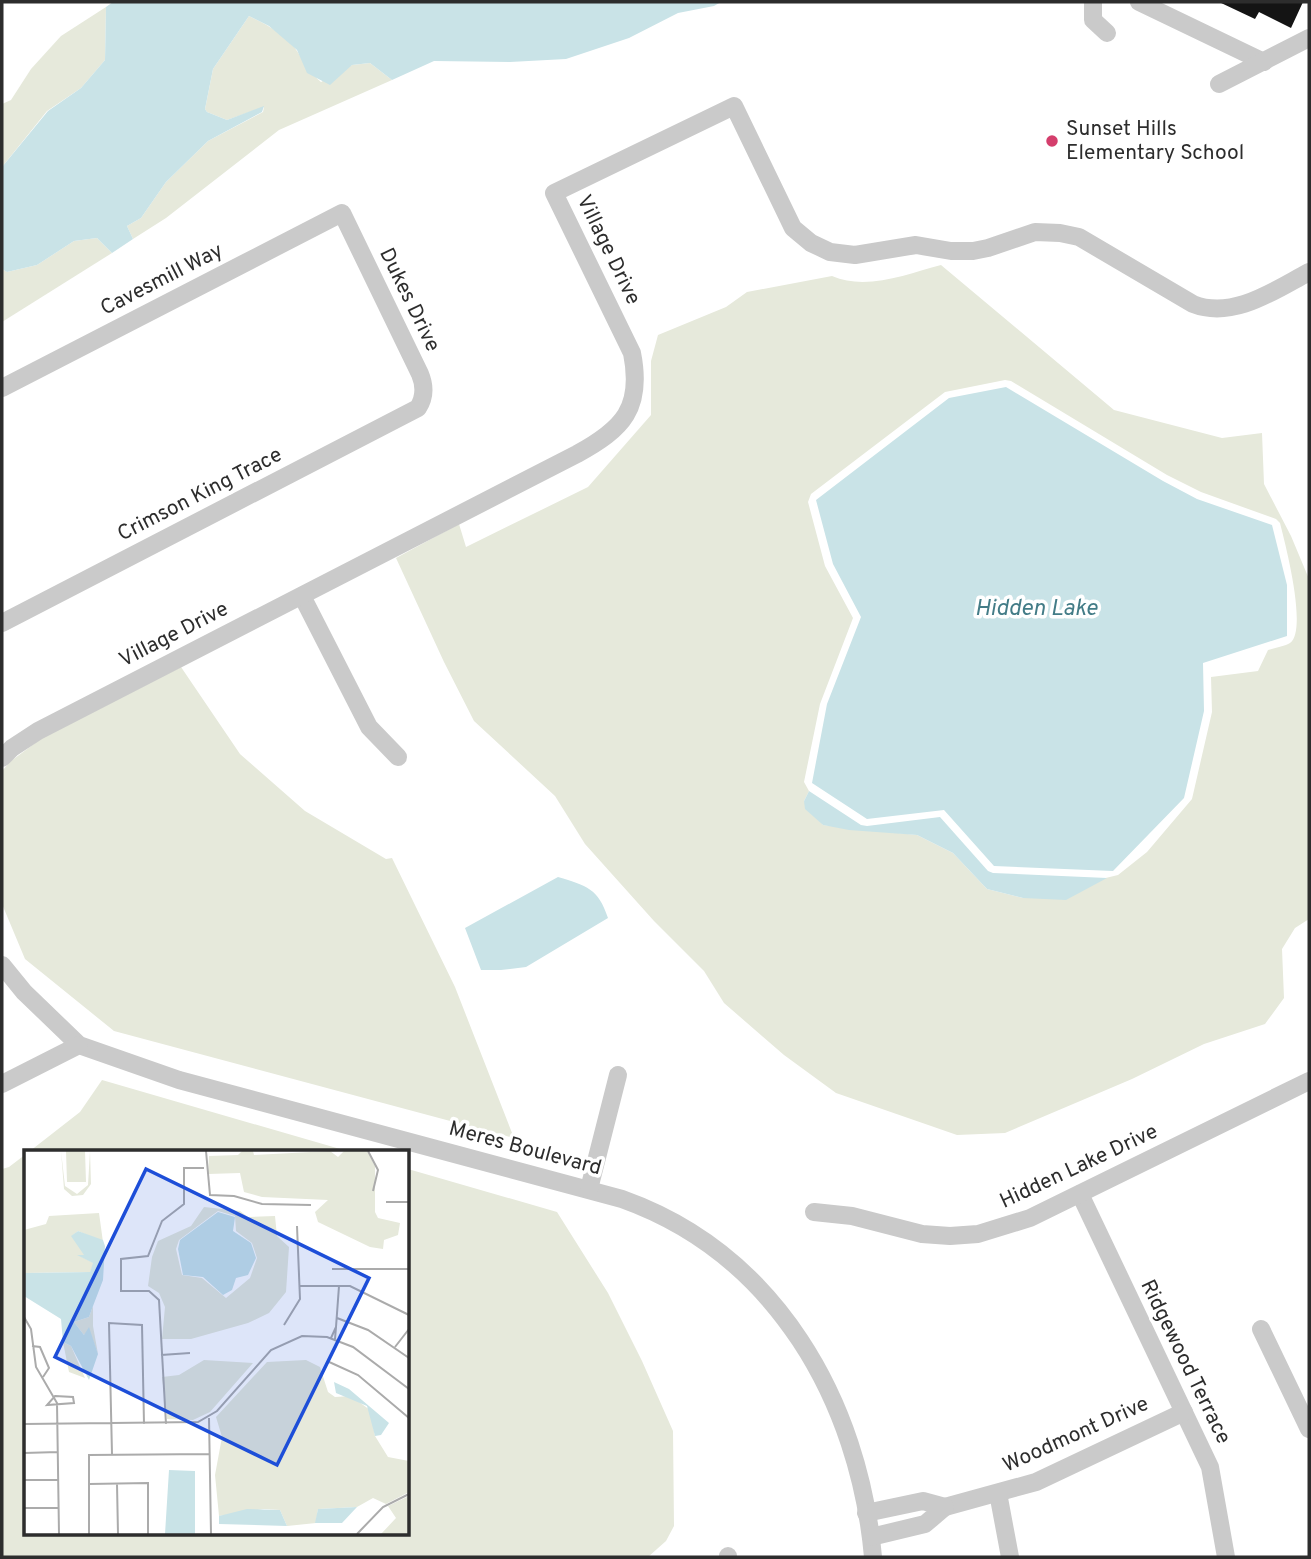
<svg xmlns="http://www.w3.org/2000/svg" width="1311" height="1559" font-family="Overpass,sans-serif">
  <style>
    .green { fill: #e6e9db; fill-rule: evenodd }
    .water { fill: #c9e3e7 }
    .building { fill: #141414 }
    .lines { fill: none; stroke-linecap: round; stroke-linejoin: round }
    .minor { stroke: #cacaca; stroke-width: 18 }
    .poi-dot { fill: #d43e6c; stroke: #fff; stroke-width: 2.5 }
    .labels { text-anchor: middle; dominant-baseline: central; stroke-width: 7; stroke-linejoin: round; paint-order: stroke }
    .poi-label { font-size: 21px; fill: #2d2d2d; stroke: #fff; text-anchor: start }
    .street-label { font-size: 21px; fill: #2d2d2d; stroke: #fff }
    .water-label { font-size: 23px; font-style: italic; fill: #437c87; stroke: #fff }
    .inset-road { fill: none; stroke: #ababab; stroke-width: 2 }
    .view { fill: #1d4ed8; fill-opacity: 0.15; stroke: #1d4ed8; stroke-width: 3.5 }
    .inset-edge { fill: none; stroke: #2d2d2d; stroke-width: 3.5 }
  </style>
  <rect width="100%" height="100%" fill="#fff"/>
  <g class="green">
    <path d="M106 7 105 60 81 88 47 111 2 167V104L11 100 31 69 61 36Z"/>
    <path d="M249 16C266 24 287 35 297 51 305 63 310 73 321 82L352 65 370 63 392 80 279 130 166 218 133 239 127 226 141 218 166 182 208 141 263 112 264 107 227 120 207 112 205 109 213 69Z"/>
    <path d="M97 238 112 253 2 322V269L7 272 37 265 74 241Z"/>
    <path d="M941 265 1114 410 1222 438 1262 433 1264 484 1291 536 1309 579V919L1295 928 1282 949 1284 998 1265 1024 1204 1044 1132 1079 1005 1133 957 1135 836 1093 784 1055 724 1003 704 971 654 921 585 844 555 796 474 721 444 662 396 558 459 524 466 547 588 487 651 415V361L658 335 726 307 747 292 832 276C866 291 907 274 941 265ZM1005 380 1011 381 1167 475 1201 492 1276 519 1280 523C1285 543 1308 630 1290 643 1285 646 1275 648 1268 650L1258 671 1211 677 1212 712 1192 799 1147 852 1118 875 1023 898 987 889 953 853 917 835 823 825 804 801 809 791 804 782 820 704 853 618 825 566 808 502 811 494 945 392Z"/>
    <path d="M181 667 240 754 305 811 386 859 392 858 455 987 514 1138 114 1031 25 959 2 904V771L11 761 42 738Z"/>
    <path d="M102 1080 347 1151H30L80 1112Z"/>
    <path d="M26 1154V1533H408V1169L557 1212 608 1293 642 1361 673 1431 674 1526 666 1541 648 1557H2V1169L9 1167Z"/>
  </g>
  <g class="water">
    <path d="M113 2H721L714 6 678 13 629 38 566 59 510 62 434 61 392 80 370 63 352 65 330 85 307 73 297 50 269 26 249 16 213 69 205 109 207 112 227 120 264 106 262 112 208 141 166 182 141 218 127 226 133 239 112 253 97 238 74 241 37 265 7 272 2 269V167L48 111 81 88 105 60 106 7Z"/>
    <path d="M1006 387 1163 481 1197 499 1272 525 1287 585V636L1203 663 1204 711 1184 798 1113 871 994 866 944 810 867 819 812 783 827 704 861 617 833 564 816 500 949 398Z"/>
    <path d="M809 791 861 825 867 826 940 817 988 871 993 873 1107 878 1066 900 1023 898 987 889 953 853 917 835 849 830 823 825 805 809 804 801Z"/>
    <path d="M558 877C587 886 598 888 608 918L526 967 501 970H481L465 928Z"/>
  </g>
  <path class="building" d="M1219 2H1303L1291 28 1259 12 1255 19Z"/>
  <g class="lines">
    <g class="minor">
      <path d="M1093 2V20L1107 33"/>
      <path d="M1139 2 1264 62"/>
      <path d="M1219 84 1309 38"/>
      <path d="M2 388 342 213 420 374C425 386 425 397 418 408L2 623"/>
      <path d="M302 596 369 727 398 757"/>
      <path d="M2 758 12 748 38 731 577 454C623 429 643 408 632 353L554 193 734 106 793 228 811 243 830 252 855 255 916 245 951 251H973L988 248 1035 232 1060 233 1079 237 1193 304C1233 320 1275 290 1309 272"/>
      <path d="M2 965 24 992 79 1045 179 1080 622 1199C776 1254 859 1401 873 1557"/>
      <path d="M2 1084 79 1045"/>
      <path d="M589 1189 618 1075"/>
      <path d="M1080 1194 1210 1467 1226 1557"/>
      <path d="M814 1212 852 1216 922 1234 950 1236 978 1234 1030 1218 1309 1081"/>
      <path d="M1261 1329 1309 1429"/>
      <path d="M998 1493 1010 1557"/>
      <path d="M945 1507 1036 1482 1184 1412"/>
      <path d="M866 1513 923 1501 945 1507 925 1524 871 1537"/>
      <path d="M728 1556V1557"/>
    </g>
  </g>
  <circle class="poi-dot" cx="1052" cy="141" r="7"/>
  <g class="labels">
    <g class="poi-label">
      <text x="1066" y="129">Sunset Hills<tspan x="1066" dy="24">Elementary School</tspan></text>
    </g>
    <g class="street-label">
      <text transform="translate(608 250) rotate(64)">Village Drive</text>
      <text transform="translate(162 280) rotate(-27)">Cavesmill Way</text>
      <text transform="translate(409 300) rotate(64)">Dukes Drive</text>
      <text transform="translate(200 495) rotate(-27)">Crimson King Trace</text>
      <text transform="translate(174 635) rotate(-27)">Village Drive</text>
      <text transform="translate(525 1149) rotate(15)">Meres Boulevard</text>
      <text transform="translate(1079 1167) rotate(-25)">Hidden Lake Drive</text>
      <text transform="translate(1185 1362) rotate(64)">Ridgewood Terrace</text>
      <text transform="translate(1076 1435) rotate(-24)">Woodmont Drive</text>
    </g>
    <g class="water-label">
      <text x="1036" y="609">Hidden Lake</text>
    </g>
  </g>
  <g transform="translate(24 1150)">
    <rect width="385" height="385" fill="#fff"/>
    <path d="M37 1 41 36 53 44 64 35 66 1 67 34 59 45 48 46 40 39ZM42 1H61L62 32H43ZM218 1H229L230 5 306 1 314 7 320 1H343L351 16V62L354 68 376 73 374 85 360 90 359 99 346 97 294 72 291 62 304 50 238 47 220 42 216 23 184 24 185 6 214 5ZM180 57 216 61 224 67 251 66 253 86 265 97 262 142 245 163 224 173 167 189H138L141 157 135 143 124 136 128 107 134 91 167 76ZM194 61 211 66 212 81 228 93 233 108 226 128 202 148 178 128 158 125 152 99 155 90ZM75 63 79 92 54 81 48 86 62 105 58 107 70 113 66 122 0 123V80L22 74 25 66ZM69 156V176L74 204 65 180 60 185 50 172 65 167ZM39 192 47 196 61 228 45 222ZM180 210 229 213 186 262 169 270 143 269 138 227 155 225ZM282 210 296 217 304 242 311 247 327 246 346 260 351 286 364 307 385 311V342L362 354 349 348 333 357 294 359 292 373 263 376 256 360 240 359 195 366 191 325 198 287 192 267 243 212ZM385 346V384H357L372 368 364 356Z" fill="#e6e9db" fill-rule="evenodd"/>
    <path d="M194 62 211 67 209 81 227 93 232 108 224 125 212 128 208 140 199 145 179 127 159 125 154 99 156 90ZM54 81 79 90 81 96 79 130 69 156 65 167 50 172 60 185 65 177 74 204 65 230 47 196 39 192 37 169 0 146V123L66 122 69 113 53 105H60L47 86ZM310 232 325 239 365 273 357 285 351 286 343 256 312 243ZM145 320 171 321V384H141ZM333 357 318 373H291L294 359ZM223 359 256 360 263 376 195 374V366Z" fill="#c9e3e7"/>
    <path class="inset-road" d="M182 1 186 45 210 46 238 54 287 55M344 1 354 20 349 41M362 52H385M308 119H385M276 136H326L385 165M0 167 7 179 12 217 33 253 35 384M313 168 344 180 385 208M260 175 276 149 273 76M312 177 315 136M307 188 312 177 311 189M8 196 16 197 25 218 19 227M371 197 385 179M137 205 166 203M303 211 334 225 385 268M31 246 49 247 50 253 23 255ZM185 268 187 384M0 274 174 272 193 261 247 200 278 186 303 187 329 197 385 239M142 274 135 150 125 141H97V109L124 106 138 71 160 54V18H180M0 303 34 302M88 304 85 173 118 175 120 274M0 330H34M65 334 124 333V384M93 334 94 384M0 358H34M65 384V305L186 304M333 384 359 357 385 344"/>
    <path class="view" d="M122 19 345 128 253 315 31 207Z"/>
    <rect width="385" height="385" class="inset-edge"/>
  </g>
  <rect width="1311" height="1559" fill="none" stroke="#2d2d2d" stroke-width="7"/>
</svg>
